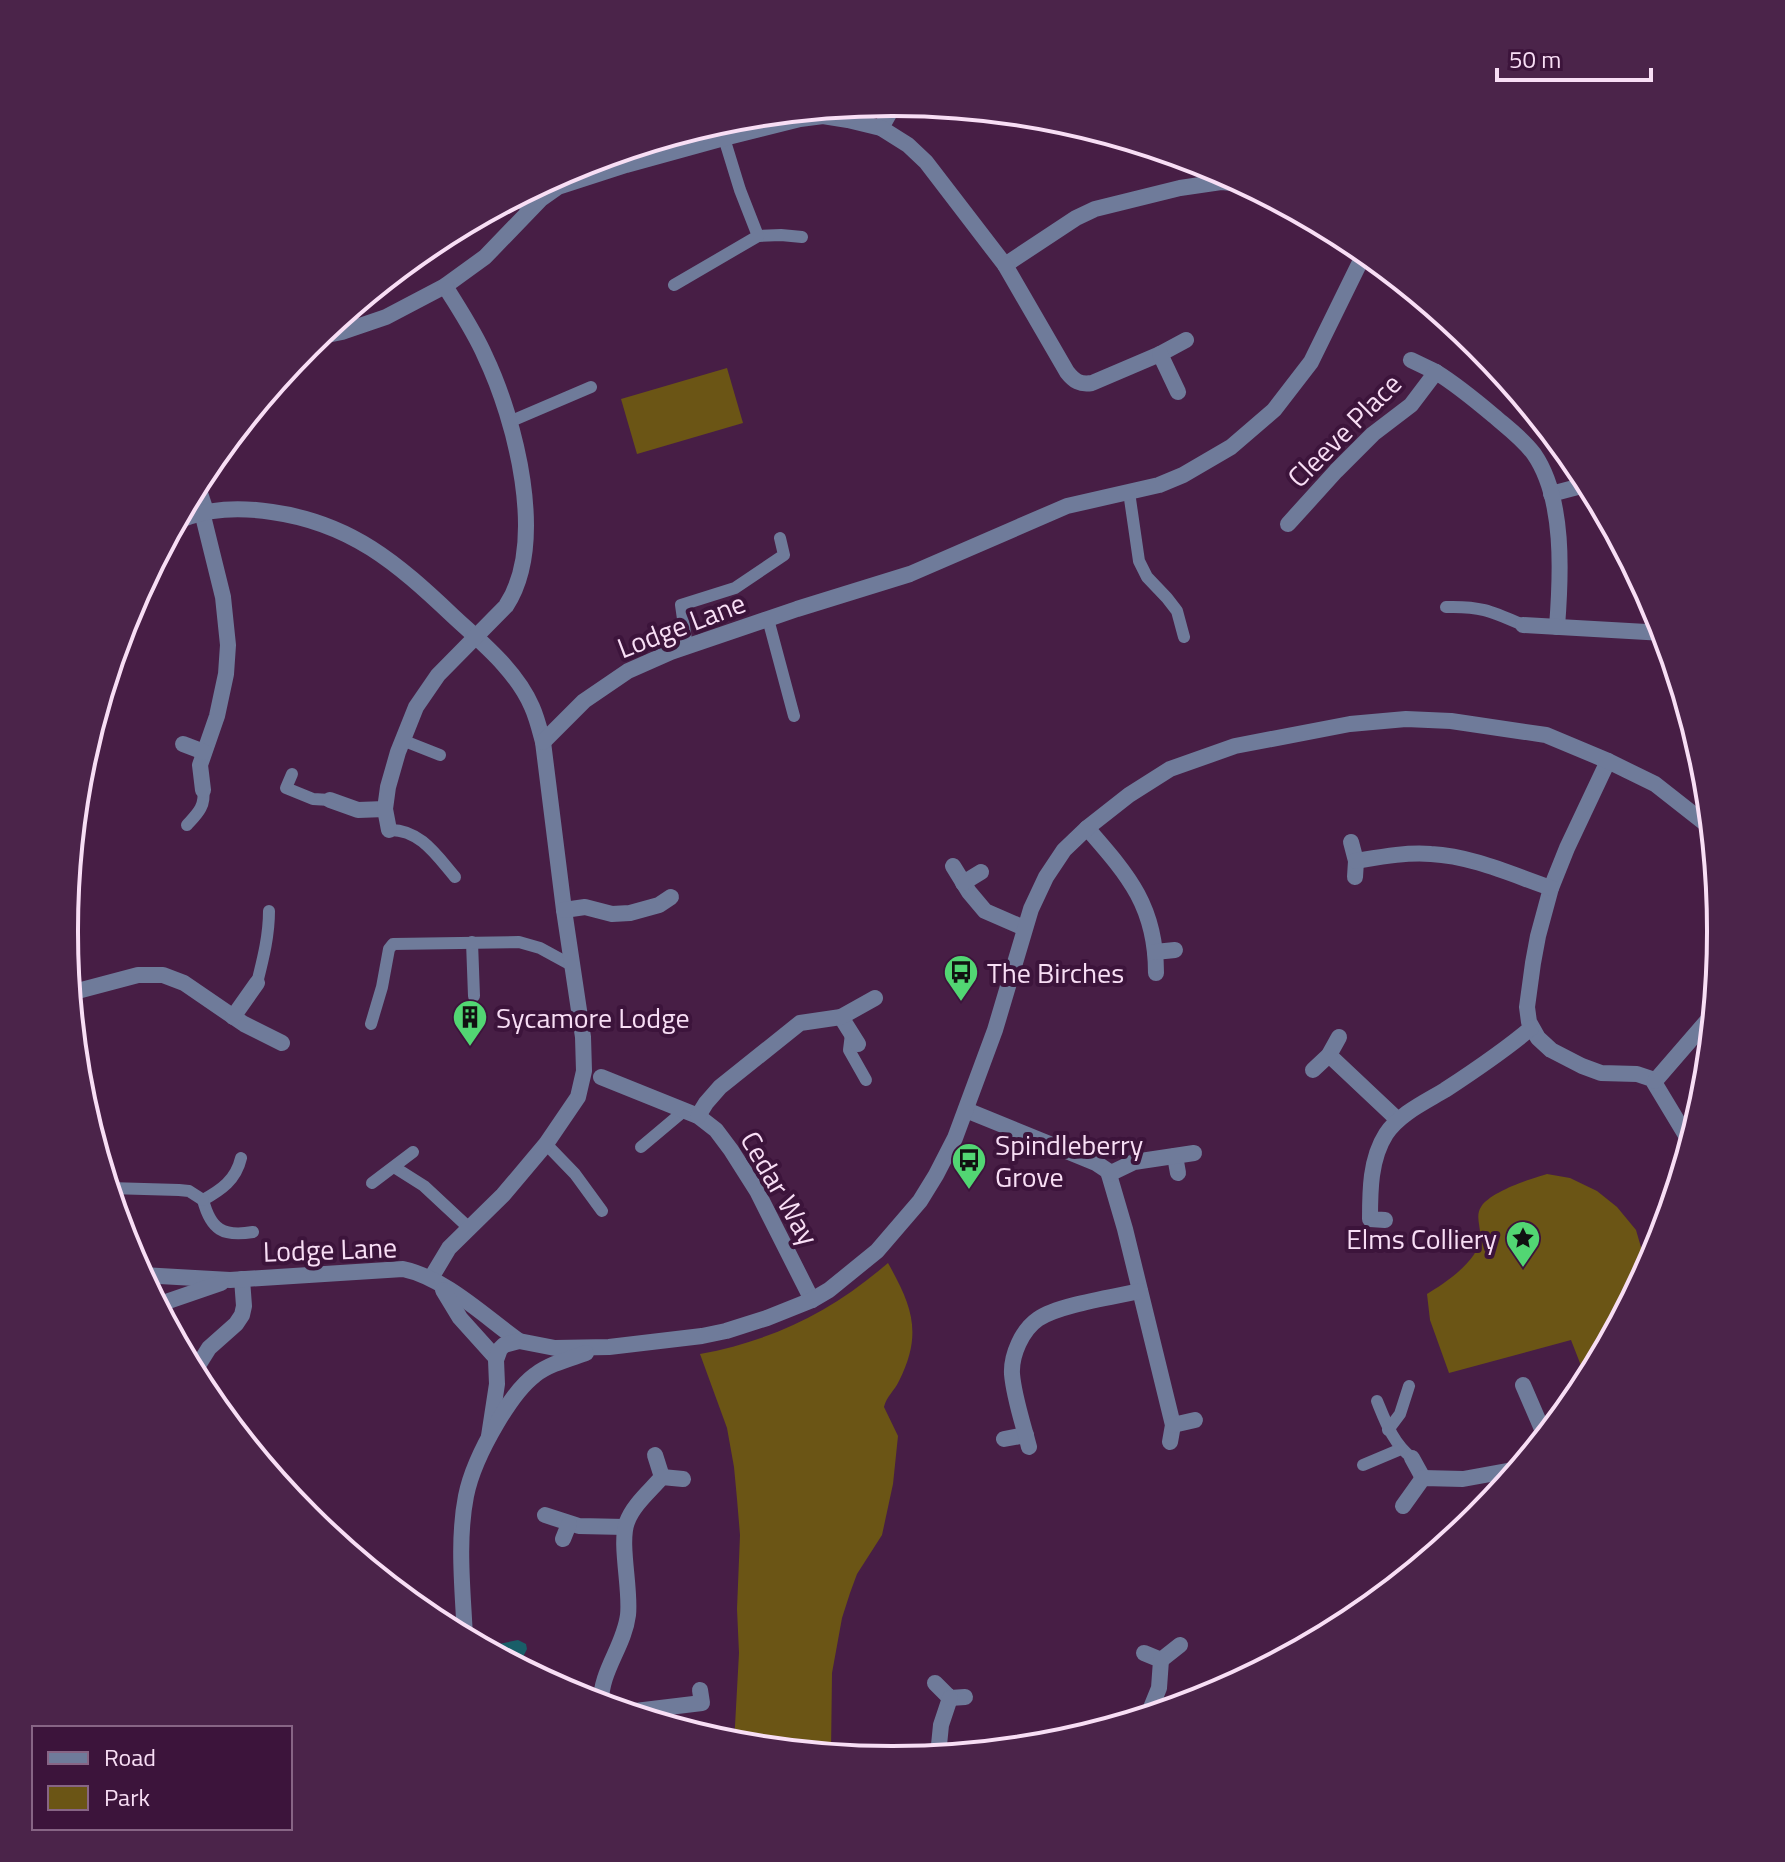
<svg xmlns="http://www.w3.org/2000/svg" width="1785" height="1862" font-family="'Titillium Web',sans-serif">
  <style>
    .green { fill: #6b5515 }
    .water { fill: #195e68 }
    .lines { fill: none; stroke-linecap: round; stroke-linejoin: round }
    .service { stroke: #6f7b9a; stroke-width: 12 }
    .minor { stroke: #6f7b9a; stroke-width: 16 }
    .tertiary { stroke: #6f7b9a; stroke-width: 16 }
    .labels { text-anchor: middle; dominant-baseline: central; stroke-width: 8; stroke-linejoin: round; paint-order: stroke }
    .street-label { font-size: 28px; fill: #f8def5; stroke: #3c143b }
    .poi-label { font-size: 28px; fill: #f8def5; stroke: #3c143b; text-anchor: start }
    .rim { fill: none; stroke: #f8def5; stroke-width: 4 }
  </style>
  <rect width="100%" height="100%" fill="#471e45"/>
  <g class="green">
    <path d="M727 368 743 423 637 454 621 399Z"/>
    <path d="M1547 1174 1570 1178 1597 1191 1617 1207 1636 1230 1647 1268 1587 1381 1571 1340 1449 1373 1430 1320 1427 1294C1445 1283 1480 1260 1480 1237 1481 1227 1475 1216 1481 1207 1490 1192 1530 1179 1547 1174Z"/>
    <path d="M888 1263C912 1306 923 1333 899 1381 895 1390 886 1397 884 1407L898 1436 893 1484 882 1535 857 1574 850 1593 842 1618 832 1673 831 1753 734 1744 739 1653 737 1609 740 1535 737 1499 734 1467 727 1428 700 1354C774 1340 831 1312 888 1263Z"/>
  </g>
  <path class="water" d="M518 1640 526 1644 527 1649 523 1657C518 1659 501 1655 497 1651L499 1644Z"/>
  <g class="lines">
    <g class="service">
      <path d="M514 198 531 210"/>
      <path d="M758 236 781 235 802 237"/>
      <path d="M674 285 758 236 740 190 724 138"/>
      <path d="M509 422 591 387"/>
      <path d="M198 481 208 511"/>
      <path d="M1129 492 1139 561 1147 577 1167 598 1177 611 1184 637"/>
      <path d="M1446 607C1481 606 1491 611 1523 625"/>
      <path d="M768 619 794 716"/>
      <path d="M687 647 681 605 735 588 784 555 780 538"/>
      <path d="M402 740 440 755"/>
      <path d="M292 774 286 788 313 799 330 800"/>
      <path d="M187 825C197 814 206 806 203 790"/>
      <path d="M389 830C420 829 437 856 455 877"/>
      <path d="M472 942 474 996"/>
      <path d="M257 983C263 959 269 936 269 911"/>
      <path d="M371 1024 382 987 389 949 393 944 519 942 540 948 573 966"/>
      <path d="M851 1034 849 1050 866 1080"/>
      <path d="M546 1144 575 1174 602 1211"/>
      <path d="M641 1147 685 1110"/>
      <path d="M241 1158C236 1180 221 1190 203 1200 211 1230 223 1237 253 1232"/>
      <path d="M394 1167 424 1186 468 1227"/>
      <path d="M372 1183 413 1152"/>
      <path d="M109 1188 179 1190 189 1191 203 1200"/>
      <path d="M1377 1401C1386 1423 1393 1443 1412 1458"/>
      <path d="M1388 1430 1400 1414 1409 1386"/>
      <path d="M1363 1465 1401 1449"/>
    </g>
    <g class="minor">
      <path d="M881 128 895 103"/>
      <path d="M1005 265 1076 218 1095 209 1180 188 1221 182 1244 184"/>
      <path d="M317 337 342 332 386 317 445 286 485 257 541 199 558 187 626 165 724 138 800 119 823 116 848 120 881 128 908 145 926 162 1005 265 1067 372C1074 381 1080 385 1092 383L1160 354 1186 340"/>
      <path d="M1160 354 1178 392"/>
      <path d="M1411 360 1436 372"/>
      <path d="M1551 494 1589 484"/>
      <path d="M202 512 223 597 228 645 226 674 217 716 200 765 203 790"/>
      <path d="M177 521C209 508 239 507 272 512 351 523 397 563 453 616 482 643 516 670 532 707 537 718 540 731 543 742L564 910 583 1037 584 1071 578 1097 546 1144 503 1195 449 1248 431 1278"/>
      <path d="M1288 524 1336 471 1373 434 1411 405 1436 372C1457 385 1475 400 1494 416 1508 428 1523 439 1534 454 1565 499 1561 575 1557 627"/>
      <path d="M1523 625 1664 633"/>
      <path d="M543 742 584 701 628 671 671 652 797 609 910 574 1067 506 1159 485 1183 475 1231 447 1274 410 1311 362 1365 252"/>
      <path d="M183 744 204 752"/>
      <path d="M1608 761 1567 848 1551 888 1538 936 1533 963 1527 1007 1529 1022 1538 1038 1551 1050 1582 1066 1601 1073 1637 1074 1652 1079 1690 1142"/>
      <path d="M330 800 358 810 385 809"/>
      <path d="M1087 828C1128 875 1156 906 1156 973"/>
      <path d="M389 830 385 809 388 787 398 752 416 707 438 675 506 606C548 542 515 419 485 356 474 331 459 309 445 286"/>
      <path d="M1351 842 1356 861 1355 877"/>
      <path d="M1356 861C1380 857 1406 852 1431 854 1472 856 1513 875 1551 888"/>
      <path d="M953 866 969 892 985 911 1024 928"/>
      <path d="M963 883 981 872"/>
      <path d="M564 910 585 907 612 914 630 913 659 905 671 897"/>
      <path d="M1155 952 1175 950"/>
      <path d="M70 993 138 975H163L184 983 244 1024 282 1043"/>
      <path d="M233 1017 257 983"/>
      <path d="M841 1017 858 1044"/>
      <path d="M1329 1055 1398 1120"/>
      <path d="M1313 1070 1329 1055 1339 1037"/>
      <path d="M601 1077 698 1116 716 1130 731 1150 757 1191 812 1300"/>
      <path d="M1655 1081 1713 1014"/>
      <path d="M966 1110 1096 1163 1108 1171 1125 1229 1173 1425 1170 1442"/>
      <path d="M698 1116 706 1103 720 1087 800 1023 841 1017 875 998"/>
      <path d="M1175 1156 1178 1173"/>
      <path d="M1109 1174 1134 1162 1194 1153"/>
      <path d="M1385 1220 1370 1219C1370 1191 1370 1159 1386 1134 1399 1114 1425 1102 1445 1090 1474 1071 1504 1051 1531 1028"/>
      <path d="M194 1372 209 1348 236 1324 242 1315 244 1306 242 1279"/>
      <path d="M1523 1385 1545 1436"/>
      <path d="M1173 1425 1195 1420"/>
      <path d="M1004 1439 1026 1435"/>
      <path d="M1029 1447C1023 1423 1014 1398 1012 1374 1011 1355 1022 1330 1038 1319 1058 1305 1114 1297 1140 1291"/>
      <path d="M655 1455 662 1477"/>
      <path d="M1412 1458 1423 1478"/>
      <path d="M1403 1506 1423 1478 1463 1479 1518 1469"/>
      <path d="M545 1515 579 1526 625 1527"/>
      <path d="M563 1539 569 1524"/>
      <path d="M1144 1653 1161 1660 1159 1688 1148 1715"/>
      <path d="M1161 1660 1180 1645"/>
      <path d="M935 1683 950 1698 965 1697"/>
      <path d="M601 1704C600 1671 624 1647 628 1615 631 1589 619 1543 627 1522 633 1505 650 1491 662 1477L683 1479"/>
      <path d="M627 1712 702 1703 700 1690"/>
      <path d="M938 1755 941 1725 950 1698"/>
    </g>
    <g class="tertiary">
      <path d="M142 1275 230 1280 403 1269C445 1278 484 1316 519 1341"/>
      <path d="M443 1290 460 1318 496 1358"/>
      <path d="M157 1305 221 1283"/>
      <path d="M489 1436 497 1384 496 1360 500 1349 504 1345 519 1341 555 1348 609 1347 702 1336 726 1331 767 1318 812 1300 829 1290 877 1251 920 1201 936 1175 955 1138 995 1030 1031 909 1046 877 1064 850 1087 828 1129 795 1170 769 1235 746 1350 724 1406 719 1451 721 1546 735 1608 761 1655 784 1711 828"/>
      <path d="M465 1638C463 1591 457 1542 466 1496 471 1471 484 1445 497 1423 507 1406 519 1387 535 1375 549 1364 569 1359 586 1353"/>
    </g>
  </g>
  <defs>
    <g id="bus-pin" transform="scale(1.8)"><path d="M0 17L-7.5 6A9.5 9.5 0 1 1 7.5 6Z" fill="#52d673" stroke="#3c143b"/><path d="M-5-6H5V4H4V6H2V4H-2V6H-4V4H-5ZM-3.5-4V0h7V-4ZM-3.5 1.2v1.5H-2V1.2ZM2 1.2v1.5H3.5V1.2Z" fill="#111"/></g>
    <g id="building-pin" transform="scale(1.8)"><path d="M0 17L-7.5 6A9.5 9.5 0 1 1 7.5 6Z" fill="#52d673" stroke="#3c143b"/><path d="M-4-6H4V6H1V3H-1V6H-4ZM-2.5-4.3h1.7v1.8h-1.7ZM.8-4.3h1.7v1.8H.8ZM-2.5-1h1.7V.8h-1.7ZM.8-1h1.7V.8H.8Z" fill="#111"/></g>
    <g id="sight-pin" transform="scale(1.8)"><path d="M0 17L-7.5 6A9.5 9.5 0 1 1 7.5 6Z" fill="#52d673" stroke="#3c143b"/><path d="M0-6L1.8-2.2L6-1.7L2.9 1.2L3.7 5.4L0 3.3L-3.7 5.4L-2.9 1.2L-6-1.7L-1.8-2.2Z" fill="#111"/></g>
  </defs>
  <g fill-rule="evenodd">
    <use href="#bus-pin" x="961" y="972"/>
    <use href="#building-pin" x="470" y="1017"/>
    <use href="#bus-pin" x="969" y="1160"/>
    <use href="#sight-pin" x="1523" y="1238"/>
  </g>
  <g class="labels">
    <g class="street-label">
      <text transform="translate(1344 430) rotate(-45)">Cleeve Place</text>
      <text transform="translate(681 625) rotate(-21)">Lodge Lane</text>
      <text transform="translate(780 1188) rotate(60)">Cedar Way</text>
      <text transform="translate(330 1249) rotate(-2)">Lodge Lane</text>
    </g>
    <g class="poi-label">
      <text x="987" y="972">The Birches</text>
      <text x="496" y="1017">Sycamore Lodge</text>
      <text x="995" y="1144">Spindleberry<tspan x="995" dy="32">Grove</tspan></text>
      <text x="1497" y="1238" text-anchor="end">Elms Colliery</text>
    </g>
  </g>
  <path d="M0 0H1785V1862H0ZM892 116H893A814 814 0 0 1 1707 930V932A814 814 0 0 1 893 1746H892A814 814 0 0 1 78 932V930A814 814 0 0 1 892 116Z" fill="#4b244a" fill-rule="evenodd"/>
  <path class="rim" d="M892 116H893A814 814 0 0 1 1707 930V932A814 814 0 0 1 893 1746H892A814 814 0 0 1 78 932V930A814 814 0 0 1 892 116Z"/>
  <rect x="32" y="1726" width="260" height="104" fill="#3c143b" stroke="#876585" stroke-width="2"/>
  <rect x="48" y="1752" width="40" height="12" fill="#6f7b9a" stroke="#876585" stroke-width="2"/>
  <text x="104" y="1766" font-size="24" fill="#f8def5">Road</text>
  <rect x="48" y="1786" width="40" height="24" fill="#6b5515" stroke="#876585" stroke-width="2"/>
  <text x="104" y="1806" font-size="24" fill="#f8def5">Park</text>
  <path d="M1497 68v12h154v-12" fill="none" stroke="#f8def5" stroke-width="4"/>
  <text x="1509" y="68" font-size="24" fill="#f8def5" stroke="#3c143b" stroke-width="6" paint-order="stroke">50 m</text>
</svg>
